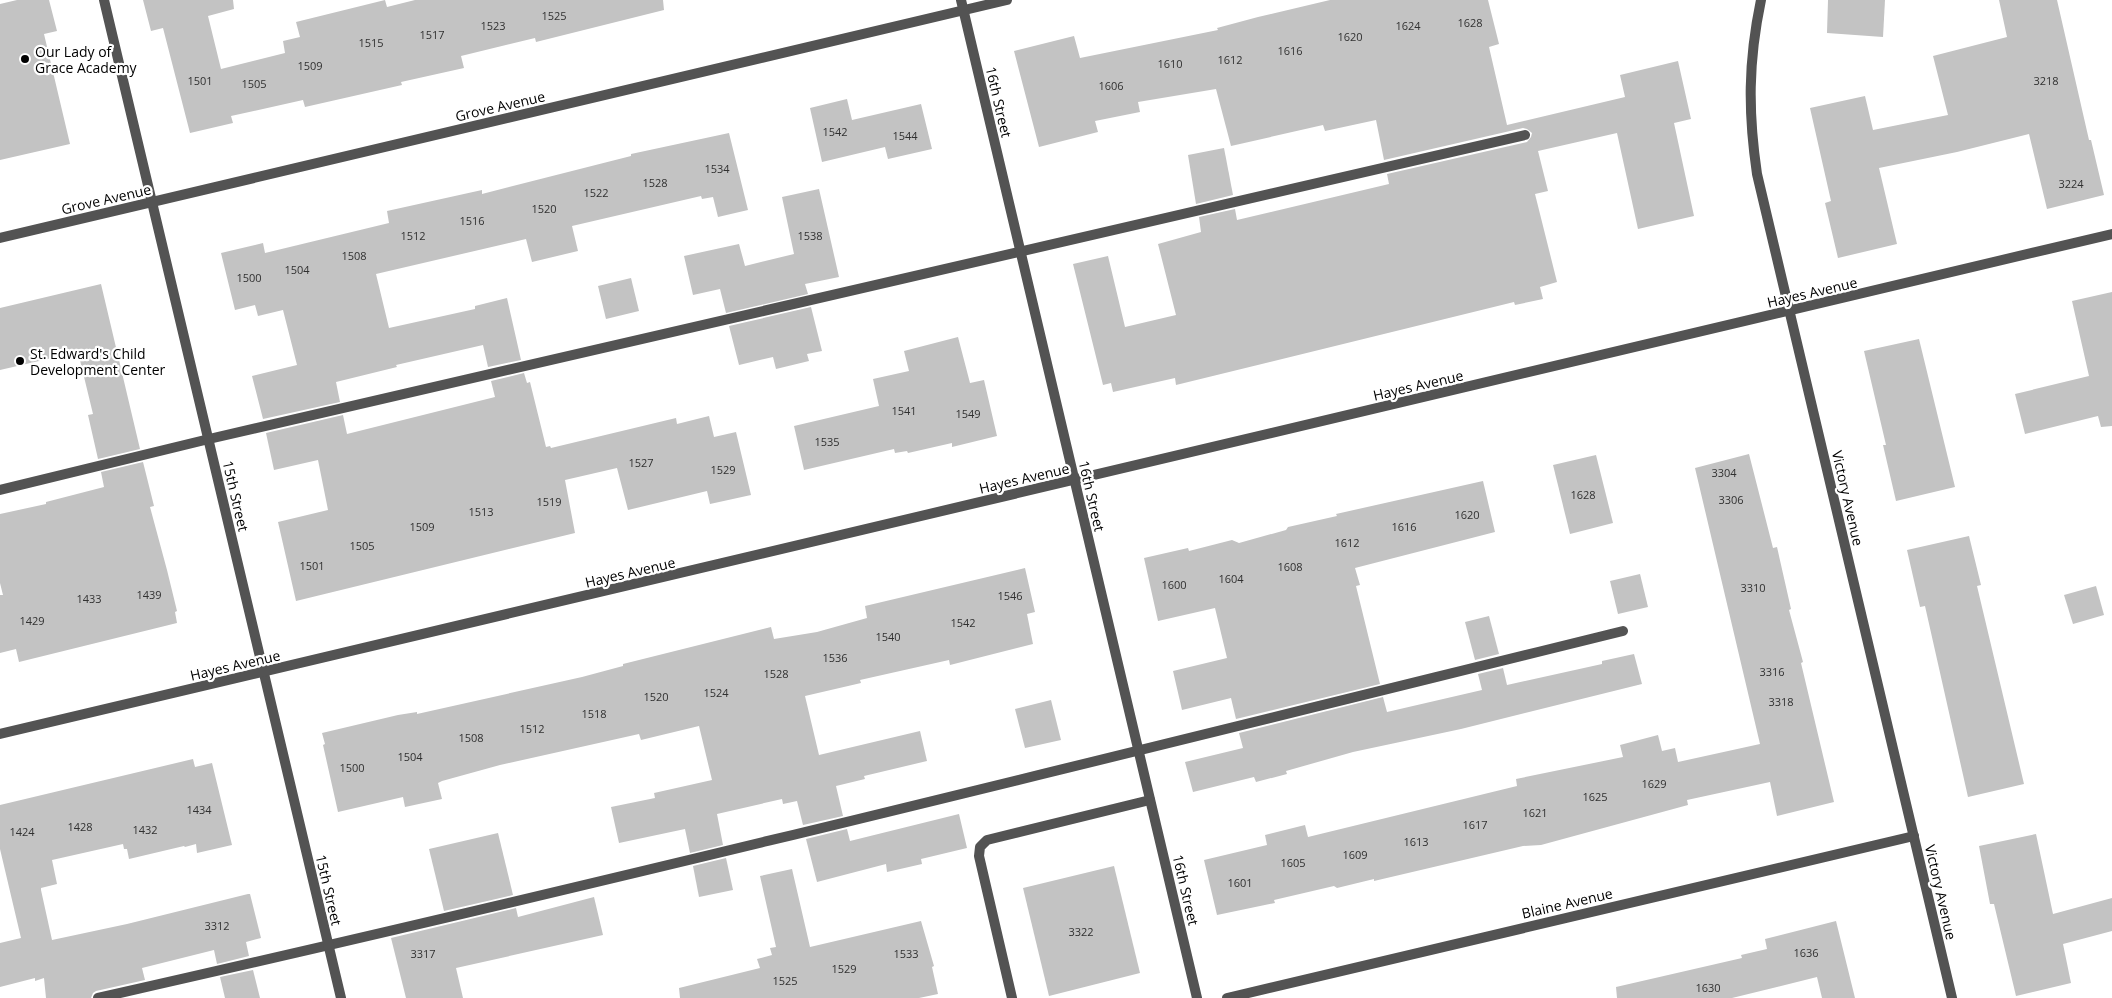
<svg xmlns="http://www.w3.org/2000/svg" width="2112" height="998" font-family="'Open Sans',sans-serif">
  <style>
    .building { fill: #c3c3c3 }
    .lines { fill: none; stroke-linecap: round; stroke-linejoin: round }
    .service { stroke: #535353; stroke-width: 10 }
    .minor { stroke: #535353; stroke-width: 10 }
    .tertiary { stroke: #535353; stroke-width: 10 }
    .poi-dot { fill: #000; stroke: #fff; stroke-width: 2 }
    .labels { text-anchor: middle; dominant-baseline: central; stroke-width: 4.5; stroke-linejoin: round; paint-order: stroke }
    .number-label { font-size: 11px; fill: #313131 }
    .poi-label { font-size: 14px; fill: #000; stroke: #fff; text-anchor: start }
    .street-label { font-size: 14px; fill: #000; stroke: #fff }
  </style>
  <rect width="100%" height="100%" fill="#fff"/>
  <g class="building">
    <path d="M17 0H49L57 31 44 34 70 144 0 160V4Z"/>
    <path d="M143 0H233L234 9 208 16 221 69 285 53 283 41 300 37 296 22 385 0 387 7 415 0H663L664 10 536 42 535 38 461 56 464 68 401 82 402 85 305 107 303 100 231 116 233 123 190 133 163 28 151 31Z"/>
    <path d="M1330 0H1488L1499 44 1489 47 1507 125 1625 97 1620 75 1678 61 1691 119 1674 123 1694 216 1638 229 1617 133 1538 151 1548 191 1535 194 1557 282 1540 287 1543 299 1515 305 1514 302 1176 385 1175 378 1113 392 1111 383 1103 385 1073 264 1108 256 1125 327 1176 315 1158 244 1201 232 1199 217 1235 209 1237 220 1389 184 1387 174 1527 142 1531 137 1532 133 1527 129 1523 128 1384 160 1376 120 1325 131 1323 125 1231 146 1216 89 1138 102 1140 112 1095 121 1098 132 1039 147 1014 51 1074 36 1080 58 1218 30 1217 28 1258 17Z"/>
    <path d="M1828 0H1885L1883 37 1827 33Z"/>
    <path d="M1999 0H2057L2089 140H2091L2104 195 2047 209 2029 134 1957 152 1879 168 1897 244 1838 258 1825 203 1831 201 1810 108 1865 96 1873 130 1948 115 1933 56 2007 37Z"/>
    <path d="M847 99 852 120 921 104 932 149 888 159 885 147 822 162 810 108Z"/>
    <path d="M729 133 748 210 718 217 713 197 702 199 701 196 572 226 578 251 532 262 526 239 376 274 389 328 475 309V306L507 298 521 360 488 367 483 345 396 365 397 367 336 382 340 402 263 419 252 376 297 365 283 310 258 316 255 305 235 310 221 253 263 243 265 253 389 223 387 211 482 190V194L631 156V154Z"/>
    <path d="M1224 148 1233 195 1196 204 1188 155Z"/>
    <path d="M819 189 839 277 805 284 808 294 726 313 720 289 693 295 684 256 739 244 745 266 794 254 782 197Z"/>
    <path d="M631 278 639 311 606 319 598 286Z"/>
    <path d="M101 284 140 449 98 459 88 415 93 414 78 352 0 370V308Z"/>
    <path d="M2112 292V426L2101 427 2098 416 2025 434 2015 394 2089 376 2072 301Z"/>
    <path d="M811 307 822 351 807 354 809 361 776 369 773 357 739 365 729 326Z"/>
    <path d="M958 337 970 383 984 380 997 436 952 447V443L908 453 907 451 895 453 894 449 804 470 794 426 879 406 873 379 909 371 904 351Z"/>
    <path d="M1919 339 1955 487 1896 501 1883 445H1886L1864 351Z"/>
    <path d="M524 373 527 383 530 382 546 447 550 446 551 448 676 418 677 424 709 416 714 437 736 432 751 495 710 504 707 491 628 510 617 468 565 480 575 533 296 601 278 522 328 510 318 460 274 470 266 433 343 415 347 434 495 397 491 381Z"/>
    <path d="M1749 454 1773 548 1777 547 1791 609 1789 610 1803 662 1801 663 1834 802 1777 816 1770 782 1687 800 1688 805 1541 845 1523 846 1374 881V879L1337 888 1334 886 1274 900 1275 903 1217 915 1204 860 1267 845 1265 835 1305 825 1308 837 1517 786 1516 779 1623 757 1620 745 1658 735 1662 751 1675 748 1678 762 1760 744 1695 468Z"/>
    <path d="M1596 455 1613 523 1570 534 1553 465Z"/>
    <path d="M143 462 154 506 150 507 167 570 177 611 175 612 177 623 19 662 16 649 0 653V595H3L0 583V514L46 504V502L104 487 101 472Z"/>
    <path d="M1483 481 1495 532 1355 568 1360 585 1356 586 1380 684 1236 719 1231 698 1182 710 1173 671 1227 658 1215 608 1158 621 1144 558 1188 548 1189 551 1232 540 1239 543 1286 530 1288 527 1337 516 1336 514Z"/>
    <path d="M1969 536 1981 585 1977 586 2024 784 1968 797 1925 606 1920 607 1907 550Z"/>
    <path d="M1025 568 1035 612 1027 614 1033 644 950 665 949 660 860 680 861 683 805 696 819 755 920 731 927 761 864 776 865 779 836 786 843 816 803 825 797 801 783 804 782 799 717 814 723 845 690 853 685 829 619 843 611 807 655 798 654 793 712 780 699 726 641 740 639 734 500 765 442 781 438 783 442 799 405 807 403 797 338 812 323 745 325 744 322 733 398 715 417 712V714L582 677 623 666V664L771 627 774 639 817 632 867 618 865 606Z"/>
    <path d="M1640 574 1648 607 1618 614 1610 581Z"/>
    <path d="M2096 586 2104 615 2073 624 2064 595Z"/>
    <path d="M1489 616 1499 654 1475 660 1465 622Z"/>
    <path d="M1634 654 1642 684 1461 729 1353 752 1286 771 1287 774 1256 782 1254 777 1193 792 1185 762 1243 748 1239 733 1383 697 1387 712 1482 690 1478 674 1503 668 1507 685 1602 664V661Z"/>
    <path d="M1051 700 1061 740 1025 748 1015 709Z"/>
    <path d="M193 759 195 767 212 763 232 845 197 853 196 844 185 847 184 846 129 859 127 849H124L123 844 52 860 57 884 41 888V890L52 940 127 924 248 894H250L261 938 246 942 249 956 217 964 214 950 142 968 145 980 96 991 93 993 91 998H46L44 978 35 981V978L0 987V943L21 938 0 849V805Z"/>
    <path d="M959 814 967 848 921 859 922 864 887 872 886 864 817 882 806 839 847 829 850 841Z"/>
    <path d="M498 833 513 895 444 911 429 849Z"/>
    <path d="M2036 834 2053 914 2112 898V931L2063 944 2071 983 2016 996 1994 904H1990L1979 846Z"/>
    <path d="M726 858 733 890 699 897 693 866Z"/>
    <path d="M1114 866 1140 973 1049 996 1023 888Z"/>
    <path d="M792 869 810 947 921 921 934 966 932 967 938 994 919 998H680L679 988 760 968 757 959 772 955 770 948 776 947 760 876Z"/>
    <path d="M594 897 603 935 456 968 463 998H406L391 938 516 908 518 917Z"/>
    <path d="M1836 921 1855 998H1822L1817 977 1732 998H1617L1616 987 1742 958 1741 955 1767 949 1765 939Z"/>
    <path d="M253 970 260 998H225L220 977Z"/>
  </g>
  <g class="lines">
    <g class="service">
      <path d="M0 490 209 439 1525 135"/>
      <path d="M98 998C608 883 1116 756 1623 631"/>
      <path d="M1012 998 979 856 980 847 987 840 1150 800"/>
    </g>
    <g class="minor">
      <path d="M104 0 341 998"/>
      <path d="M1761 0C1748 62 1748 112 1757 174L1952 998"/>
      <path d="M0 238 1007 0"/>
      <path d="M0 734 2112 234"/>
      <path d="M1227 998 1914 836"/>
    </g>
    <path class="tertiary" d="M961 0 1197 998"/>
  </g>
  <g class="poi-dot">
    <circle cx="25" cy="59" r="5"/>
    <circle cx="20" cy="361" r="5"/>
  </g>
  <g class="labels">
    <g class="number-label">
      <text x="554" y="15">1525</text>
      <text x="1470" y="22">1628</text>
      <text x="493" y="25">1523</text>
      <text x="1408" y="25">1624</text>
      <text x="432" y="34">1517</text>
      <text x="1350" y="36">1620</text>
      <text x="371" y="42">1515</text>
      <text x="1290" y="50">1616</text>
      <text x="1230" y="59">1612</text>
      <text x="1170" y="63">1610</text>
      <text x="310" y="65">1509</text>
      <text x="200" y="80">1501</text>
      <text x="2046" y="80">3218</text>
      <text x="254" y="83">1505</text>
      <text x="1111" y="85">1606</text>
      <text x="835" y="131">1542</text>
      <text x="905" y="135">1544</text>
      <text x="717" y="168">1534</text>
      <text x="655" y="182">1528</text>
      <text x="2071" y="183">3224</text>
      <text x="596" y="192">1522</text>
      <text x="544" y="208">1520</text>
      <text x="472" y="220">1516</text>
      <text x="413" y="235">1512</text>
      <text x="810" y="235">1538</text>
      <text x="354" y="255">1508</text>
      <text x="297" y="269">1504</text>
      <text x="249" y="277">1500</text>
      <text x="904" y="410">1541</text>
      <text x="968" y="413">1549</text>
      <text x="827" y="441">1535</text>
      <text x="641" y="462">1527</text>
      <text x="723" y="469">1529</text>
      <text x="1724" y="472">3304</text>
      <text x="1583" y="494">1628</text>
      <text x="1731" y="499">3306</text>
      <text x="549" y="501">1519</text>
      <text x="481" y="511">1513</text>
      <text x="1467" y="514">1620</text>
      <text x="422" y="526">1509</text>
      <text x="1404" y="526">1616</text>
      <text x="1347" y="542">1612</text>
      <text x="362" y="545">1505</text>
      <text x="312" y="565">1501</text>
      <text x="1290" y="566">1608</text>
      <text x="1231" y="578">1604</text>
      <text x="1174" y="584">1600</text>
      <text x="1753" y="587">3310</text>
      <text x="149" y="594">1439</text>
      <text x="1010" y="595">1546</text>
      <text x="89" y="598">1433</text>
      <text x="32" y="620">1429</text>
      <text x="963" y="622">1542</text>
      <text x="888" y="636">1540</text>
      <text x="835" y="657">1536</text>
      <text x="1772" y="671">3316</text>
      <text x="776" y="673">1528</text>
      <text x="716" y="692">1524</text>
      <text x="656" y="696">1520</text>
      <text x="1781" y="701">3318</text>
      <text x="594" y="713">1518</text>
      <text x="532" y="728">1512</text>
      <text x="471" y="737">1508</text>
      <text x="410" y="756">1504</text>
      <text x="352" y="767">1500</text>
      <text x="1654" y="783">1629</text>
      <text x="1595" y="796">1625</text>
      <text x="199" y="809">1434</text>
      <text x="1535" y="812">1621</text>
      <text x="1475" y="824">1617</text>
      <text x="80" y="826">1428</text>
      <text x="145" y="829">1432</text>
      <text x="22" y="831">1424</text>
      <text x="1416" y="841">1613</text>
      <text x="1355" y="854">1609</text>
      <text x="1293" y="862">1605</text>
      <text x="1240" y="882">1601</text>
      <text x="217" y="925">3312</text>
      <text x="1081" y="931">3322</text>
      <text x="1806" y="952">1636</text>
      <text x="423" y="953">3317</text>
      <text x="906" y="953">1533</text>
      <text x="844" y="968">1529</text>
      <text x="785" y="980">1525</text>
      <text x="1708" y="987">1630</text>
    </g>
    <g class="poi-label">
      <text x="35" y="51">Our Lady of<tspan x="35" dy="16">Grace Academy</tspan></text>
      <text x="30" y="353">St. Edward's Child<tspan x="30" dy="16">Development Center</tspan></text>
    </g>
    <g class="street-label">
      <text transform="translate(999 102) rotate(77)">16th Street</text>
      <text transform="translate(500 106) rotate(-13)">Grove Avenue</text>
      <text transform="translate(106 199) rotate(-13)">Grove Avenue</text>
      <text transform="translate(1812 292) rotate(-13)">Hayes Avenue</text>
      <text transform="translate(1418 385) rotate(-13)">Hayes Avenue</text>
      <text transform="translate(1024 478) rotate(-13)">Hayes Avenue</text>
      <text transform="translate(236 496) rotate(77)">15th Street</text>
      <text transform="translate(1092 496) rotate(77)">16th Street</text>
      <text transform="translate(1848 498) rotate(77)">Victory Avenue</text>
      <text transform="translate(630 572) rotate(-13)">Hayes Avenue</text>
      <text transform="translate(235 665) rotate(-13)">Hayes Avenue</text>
      <text transform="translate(329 890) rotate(77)">15th Street</text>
      <text transform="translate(1186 890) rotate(77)">16th Street</text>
      <text transform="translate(1941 892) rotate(77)">Victory Avenue</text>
      <text transform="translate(1567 903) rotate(-13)">Blaine Avenue</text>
    </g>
  </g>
</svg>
